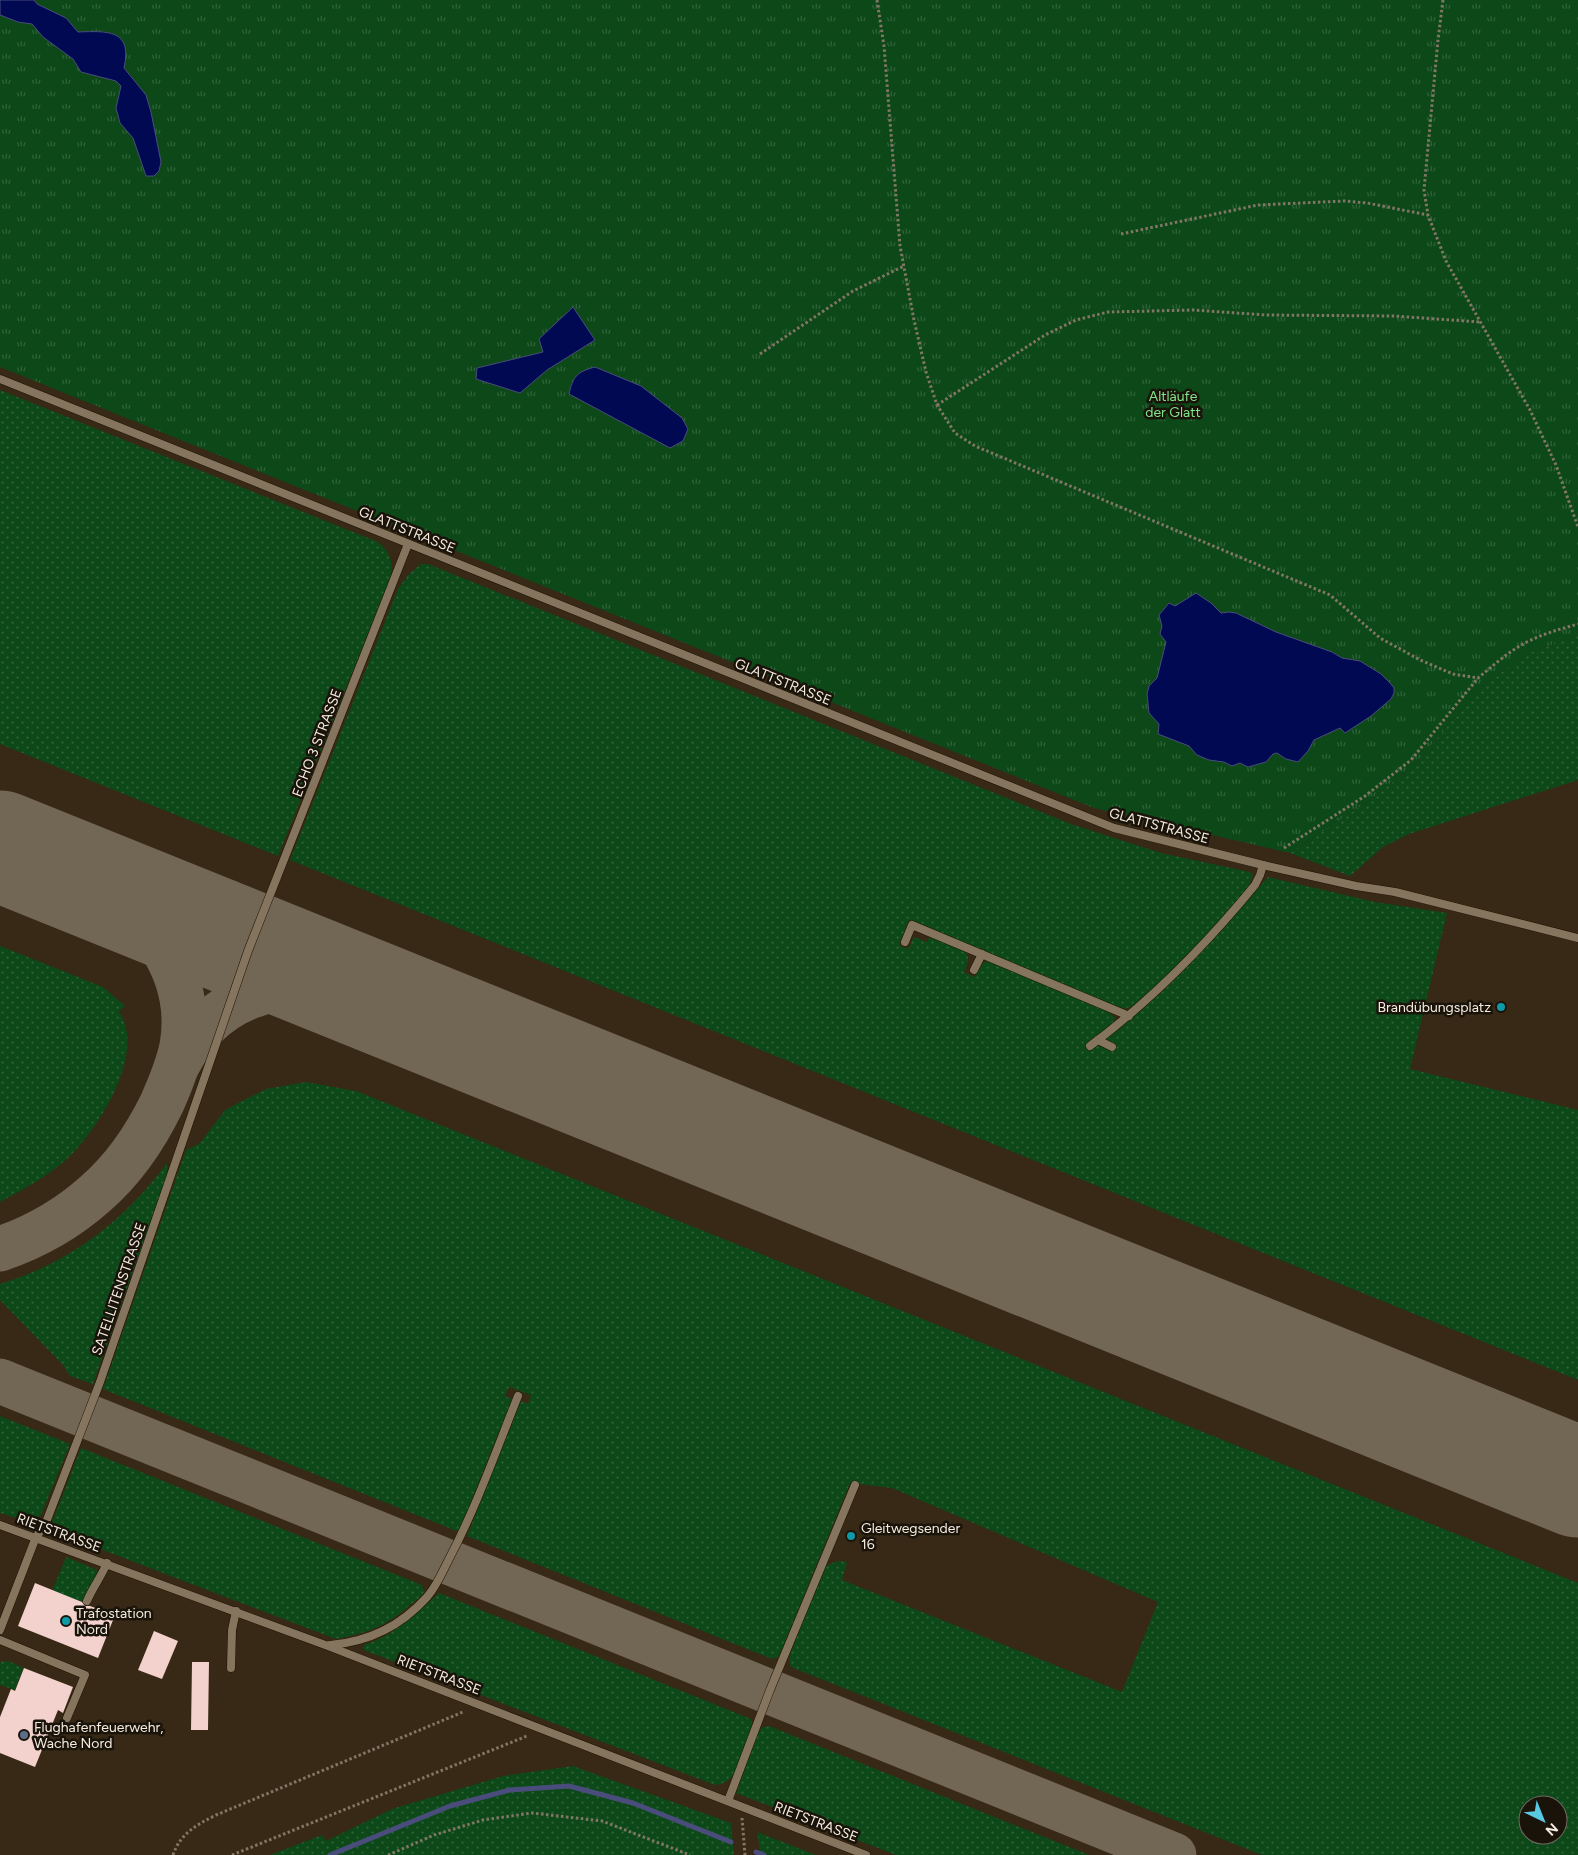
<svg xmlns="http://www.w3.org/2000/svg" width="1578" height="1855" font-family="Figtree,sans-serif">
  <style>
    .grass { fill: url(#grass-dots); fill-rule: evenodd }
    .park { fill: url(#park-tufts) }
    .water { fill: #000951; stroke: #4a4d7c }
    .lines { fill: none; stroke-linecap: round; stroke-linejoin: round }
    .stream { stroke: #4a4d7c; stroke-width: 5 }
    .taxiway { stroke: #726654; stroke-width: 45 }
    .runway { stroke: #726654; stroke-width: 111 }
    .building { fill: #f3d1cc }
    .lane-casing { stroke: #1e1101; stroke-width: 9 }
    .path { stroke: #827665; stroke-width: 3; stroke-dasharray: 2.5 2.5; stroke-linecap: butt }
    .lane { stroke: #85755e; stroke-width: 8 }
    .culture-dot { fill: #0f9aa8; stroke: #19130a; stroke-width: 2 }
    .service-dot { fill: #5c6f8a; stroke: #19130a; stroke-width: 2 }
    .labels { text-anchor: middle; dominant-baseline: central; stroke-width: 5; stroke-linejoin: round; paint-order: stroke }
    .park-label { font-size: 14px; fill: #80e489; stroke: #19130a }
    .street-label { font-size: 14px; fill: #f5ebdf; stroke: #19130a }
    .poi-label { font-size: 14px; fill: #f5ebdf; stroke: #19130a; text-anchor: start }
  </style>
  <defs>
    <pattern id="grass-dots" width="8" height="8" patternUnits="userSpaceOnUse" patternTransform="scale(1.25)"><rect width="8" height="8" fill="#0c4818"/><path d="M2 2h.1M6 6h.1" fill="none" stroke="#306339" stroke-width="1.8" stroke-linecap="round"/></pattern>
    <pattern id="park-tufts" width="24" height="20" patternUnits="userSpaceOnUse" patternTransform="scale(1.25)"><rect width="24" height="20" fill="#0c4818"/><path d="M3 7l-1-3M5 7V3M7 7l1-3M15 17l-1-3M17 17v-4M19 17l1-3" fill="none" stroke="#306339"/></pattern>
  </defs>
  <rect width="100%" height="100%" fill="#372915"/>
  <g class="grass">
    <path d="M0 390 378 542C392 553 394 566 389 582L278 856 0 744Z"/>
    <path d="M421 564H428L1071 824 1161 853 1250 872 1253 875 1248 888 1199 944 1137 1004 1125 1009 1117 1007 909 920 899 945 908 949 914 937 927 942 930 936 964 950C971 958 968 963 964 972L975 977C979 970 981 961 991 960L1108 1011 1115 1018C1112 1030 1095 1038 1085 1045L1088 1050 1098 1044 1114 1051 1117 1045 1104 1039C1131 1019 1157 998 1180 974 1211 943 1239 910 1268 877L1375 902 1447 913 1410 1069 1578 1110V1380L290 860 398 589 408 575Z"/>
    <path d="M1578 635V780L1409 834 1383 847 1350 876 1290 853 1371 799 1412 767 1483 685 1529 653Z"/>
    <path d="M0 946 103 987 125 1006 119 1011C147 1053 99 1128 68 1158 48 1176 24 1189 0 1202Z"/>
    <path d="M306 1082 356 1091 1578 1583V1855H1262L791 1667 789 1662V1657L824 1568C831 1562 838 1560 847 1562L842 1580 1122 1692 1158 1602 892 1488 850 1483 782 1649 778 1657 772 1659 467 1536 521 1401 528 1404 531 1395 509 1387 505 1396 512 1399 459 1532 103 1389 186 1150 200 1143 225 1110 266 1089ZM1528 1805H1558V1835H1528Z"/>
    <path d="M167 1163V1176L93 1384 70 1376 63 1365 0 1300V1284C71 1262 123 1222 167 1163Z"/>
    <path d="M0 1416 70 1444 41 1515 32 1523 0 1513Z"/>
    <path d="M81 1448 422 1585 424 1592C421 1597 415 1601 410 1605 387 1626 367 1633 336 1639L53 1531 51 1525Z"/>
    <path d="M66 1557 97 1570C98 1576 85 1594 82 1602L52 1591Z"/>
    <path d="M439 1593 751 1719C755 1729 738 1771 730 1779 725 1783 721 1784 715 1785L364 1650V1645C395 1635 416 1614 439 1593Z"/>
    <path d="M3 1661 11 1662 23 1668 15 1690 0 1685V1663Z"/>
    <path d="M769 1726 1089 1855H896L736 1793 759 1731 763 1727Z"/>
    <path d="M573 1766 731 1823 734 1855H270L322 1835 326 1841 392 1809 503 1776Z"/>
    <path d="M757 1832 816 1855H761Z"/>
  </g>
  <path class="park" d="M0 0H1578V635L1529 653 1483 685 1412 767 1371 799 1290 853 1094 808 0 367Z"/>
  <g class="water">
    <path d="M0 0H34L37 4 66 18 78 32C107 31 133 29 124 68L146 95 151 112 161 162 159 171 154 176H146L133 138 120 123 116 108 121 86 116 81 81 72 73 59 43 37 32 24 18 22 0 15Z"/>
    <path d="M573 307 595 340 547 370 520 393 476 379 477 368 543 352 539 339Z"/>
    <path d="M595 367 641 386 682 418 688 429 683 441 670 448 569 394C573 376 577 372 595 367Z"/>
    <path d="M1196 593 1211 603 1221 613 1229 612 1236 613 1276 632 1332 652 1342 658 1360 661 1381 674 1390 683 1394 688V693L1391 699 1371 716 1345 733 1340 728 1314 740 1308 751 1298 762 1286 759 1277 753 1273 754 1266 762 1248 767 1240 763 1232 766 1224 762 1209 760 1197 755 1189 746 1158 734 1159 724 1149 713 1147 694 1149 686 1157 678 1166 642 1160 634 1162 626 1159 615 1169 603 1175 606Z"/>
  </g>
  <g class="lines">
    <g class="stream">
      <path d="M756 1852 764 1855"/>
      <path d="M330 1855 450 1806 510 1790 569 1786 633 1803 731 1842"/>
    </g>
    <g class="taxiway">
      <path d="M178 1064C217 988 290 976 367 994"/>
      <path d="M0 1249C35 1237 67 1219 95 1194 124 1169 145 1138 162 1103 170 1085 178 1066 182 1046 194 976 151 914 91 882"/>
      <path d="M0 1381 1174 1855"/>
      <path d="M1498 1450C1526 1459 1550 1456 1578 1452"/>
    </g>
    <path class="runway" d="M0 846 1578 1482"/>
  </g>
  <g class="building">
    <path d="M35 1583 82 1602 85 1606H90L115 1615 98 1658 18 1626Z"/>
    <path d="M154 1631 178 1641 162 1679 138 1670Z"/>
    <path d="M192 1662H209L208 1730H191Z"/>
    <path d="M24 1668 73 1687 63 1713 58 1710 35 1767 0 1753V1717L11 1689 15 1691Z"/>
  </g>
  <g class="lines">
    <g class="lane-casing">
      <g id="lane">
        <path d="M0 379 1114 828 1263 865 1356 886 1395 892 1578 938"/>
        <path d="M905 942 912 925 1129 1016"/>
        <path d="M974 970 982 954"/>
        <path d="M1098 1040 1112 1047"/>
        <path d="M1090 1046C1152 1000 1205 946 1255 885L1260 875 1263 865"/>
        <path d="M0 1525 328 1646 866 1855"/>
        <path d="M87 1601C93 1587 101 1577 107 1563"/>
        <path d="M0 1630 36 1537 45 1525 100 1382 248 951 408 544"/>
        <path d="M0 1640 85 1675 67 1718"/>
        <path d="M330 1645C368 1642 401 1626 427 1597 436 1587 442 1573 448 1561 476 1508 496 1451 518 1396"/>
        <path d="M231 1668 232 1630 236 1611"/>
        <path d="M728 1801 770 1690 855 1485"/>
      </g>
    </g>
    <g class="path">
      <path d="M877 0 884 46 900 246 914 320 926 372 937 405 955 433 975 446 1330 595 1380 638 1402 650 1420 660 1453 674 1478 678C1494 665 1510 650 1529 641 1545 633 1561 629 1578 624"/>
      <path d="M1443 0 1438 40 1424 190 1428 215 1446 261 1530 410 1556 465 1578 527"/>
      <path d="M1121 234 1258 205 1344 201 1367 203 1428 215"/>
      <path d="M760 354 853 291 904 266"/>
      <path d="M937 405 1045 335 1076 320 1108 312 1193 310 1266 315 1394 316 1480 322"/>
      <path d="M1284 848 1365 796 1411 760 1478 678"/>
      <path d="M742 1818 745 1855"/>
      <path d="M173 1855C180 1834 196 1825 216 1815L463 1712"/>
      <path d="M232 1855 527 1736"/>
      <path d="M388 1855 434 1835 483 1820 532 1813 602 1821 690 1855"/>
    </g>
    <use href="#lane" class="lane"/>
  </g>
  <g class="culture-dot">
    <circle cx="1501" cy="1007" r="5"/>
    <circle cx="851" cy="1536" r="5"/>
    <circle cx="66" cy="1621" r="5"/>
  </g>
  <circle class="service-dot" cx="24" cy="1735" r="5"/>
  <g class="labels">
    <g class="park-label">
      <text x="1173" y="396">Altläufe<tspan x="1173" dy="16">der Glatt</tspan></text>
    </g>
    <g class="street-label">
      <text transform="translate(407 530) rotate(22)">GLATTSTRASSE</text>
      <text transform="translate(783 682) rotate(22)">GLATTSTRASSE</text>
      <text transform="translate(317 743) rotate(-69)">ECHO 3 STRASSE</text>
      <text transform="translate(1159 826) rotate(15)">GLATTSTRASSE</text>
      <text transform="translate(119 1289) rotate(-71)">SATELLITENSTRASSE</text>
      <text transform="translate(59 1533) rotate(20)">RIETSTRASSE</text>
      <text transform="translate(439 1675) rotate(21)">RIETSTRASSE</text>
      <text transform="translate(816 1822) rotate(21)">RIETSTRASSE</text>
    </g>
    <g class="poi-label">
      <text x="1491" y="1007" text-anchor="end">Brandübungsplatz</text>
      <text x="861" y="1528">Gleitwegsender<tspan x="861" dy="16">16</tspan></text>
      <text x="76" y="1613">Trafostation<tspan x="76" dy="16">Nord</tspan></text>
      <text x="34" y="1727">Flughafenfeuerwehr,<tspan x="34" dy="16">Wache Nord</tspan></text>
    </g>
  </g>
  <g transform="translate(1543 1820) rotate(137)"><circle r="24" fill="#19130a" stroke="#71695f"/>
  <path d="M0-4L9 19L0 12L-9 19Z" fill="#58c9e3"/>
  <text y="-8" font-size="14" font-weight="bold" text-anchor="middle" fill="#f5ebdf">N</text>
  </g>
</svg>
